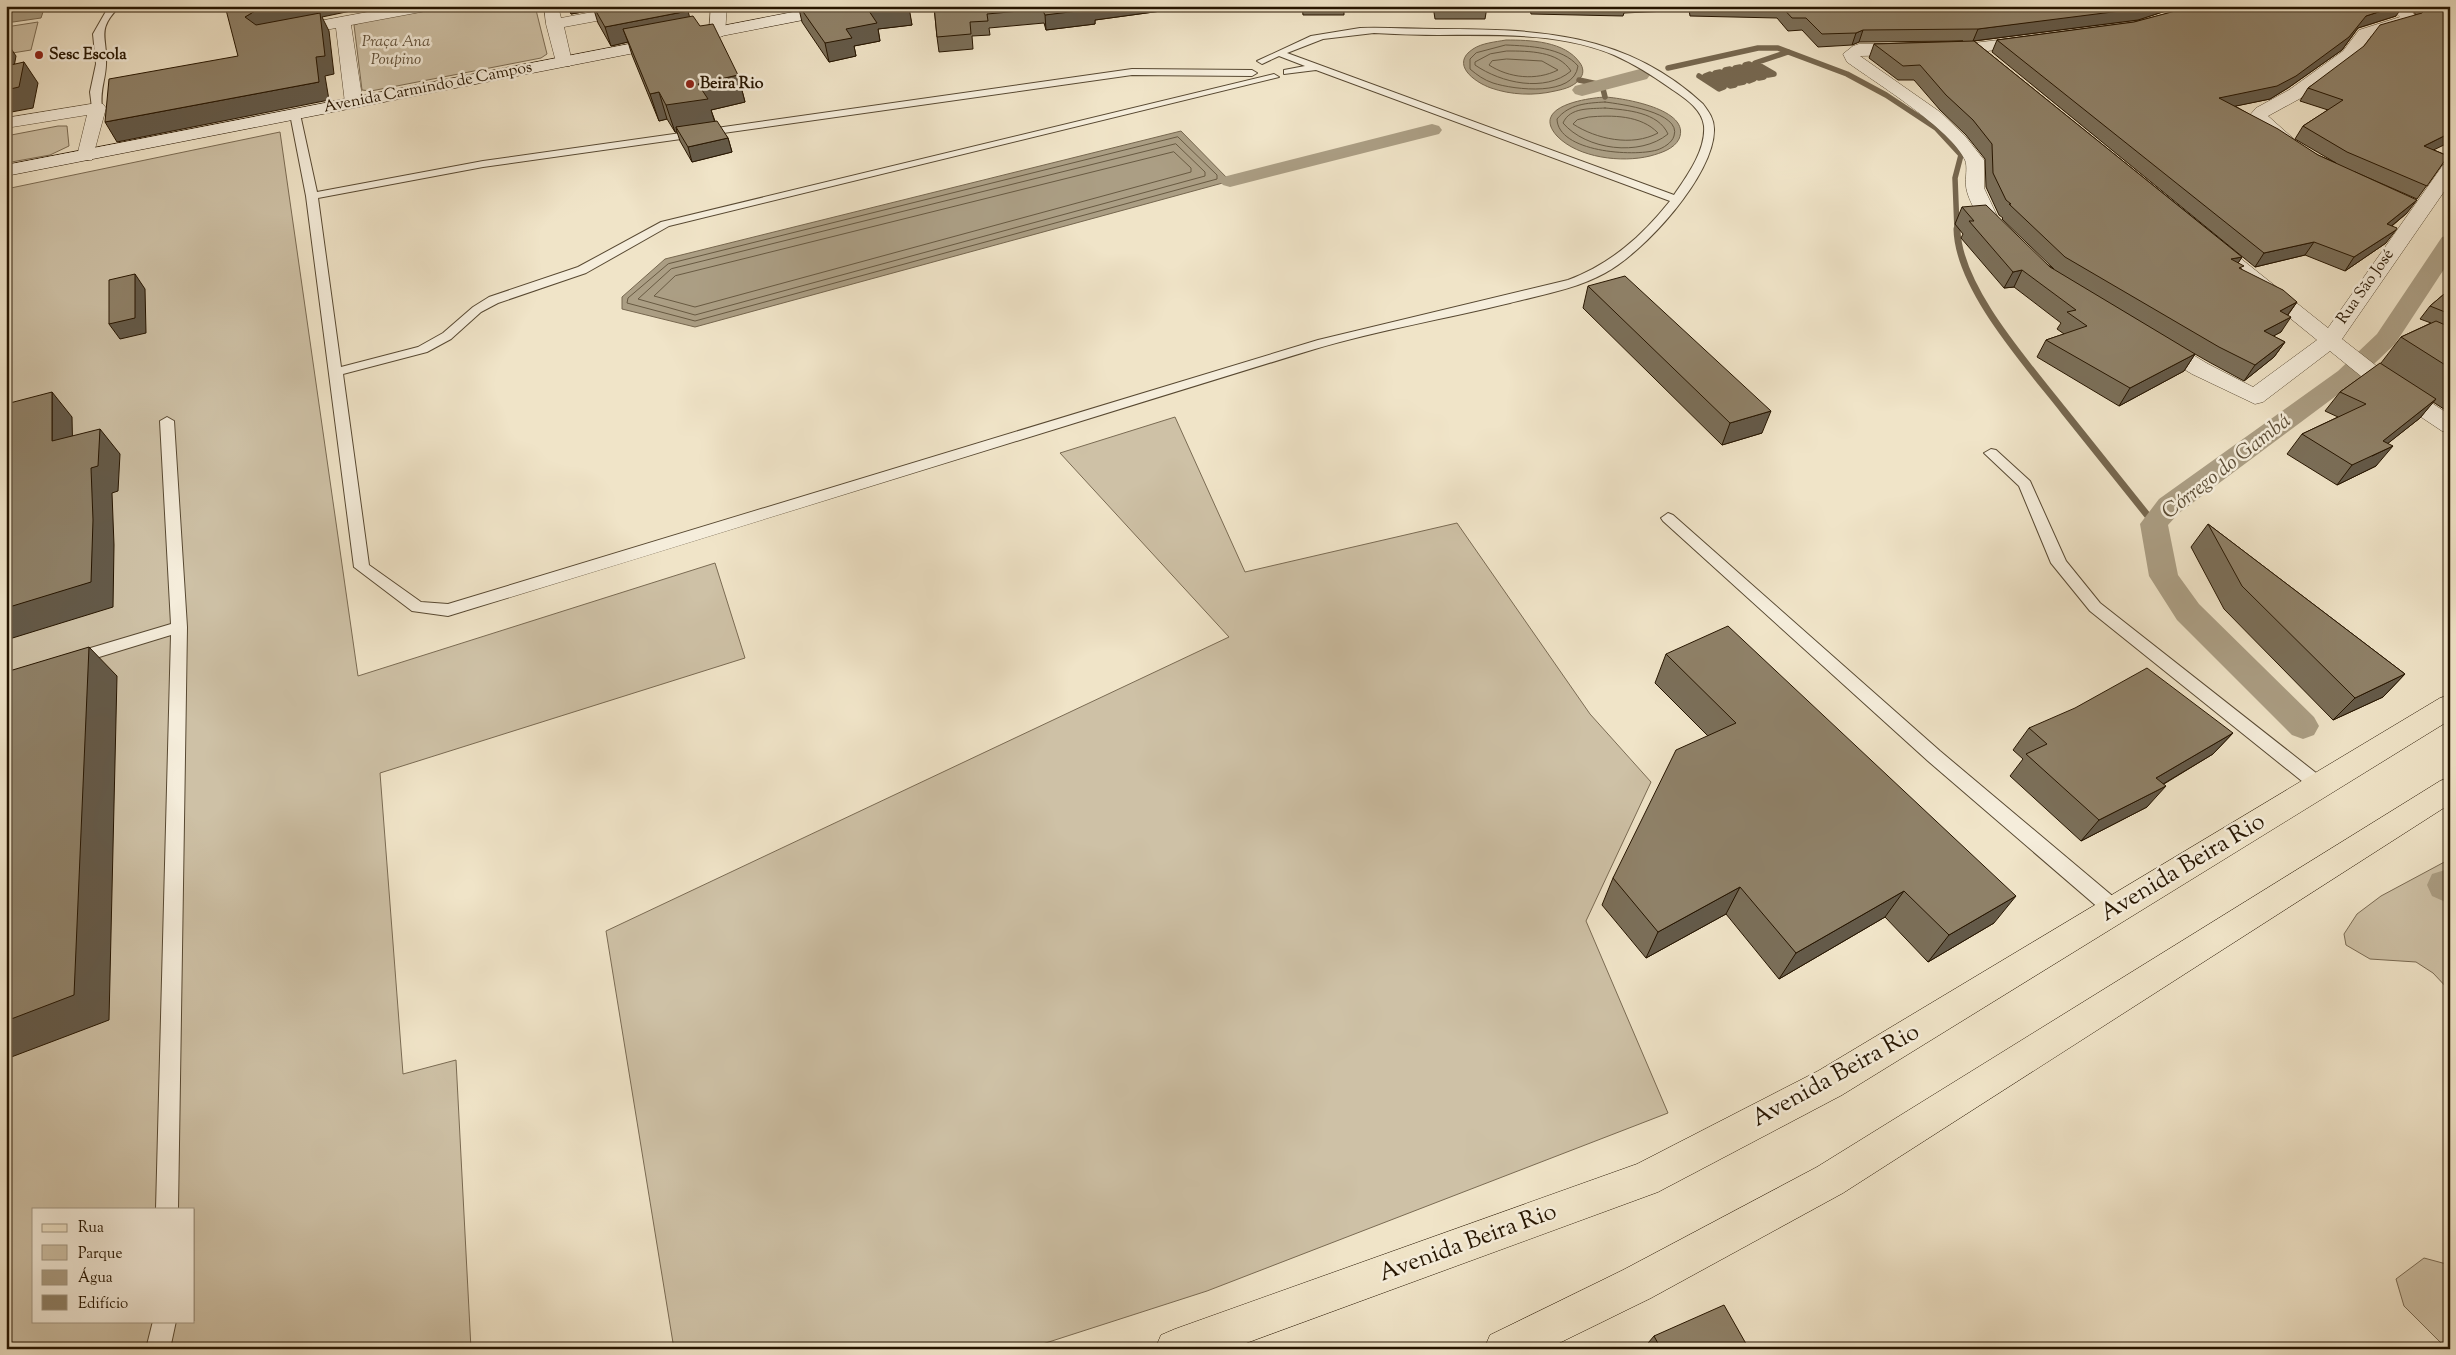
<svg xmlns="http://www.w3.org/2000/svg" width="2456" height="1355" font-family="'Sorts Mill Goudy',serif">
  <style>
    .green { fill: #cec1a6; stroke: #7a6b53; fill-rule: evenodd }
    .water { fill: #ab9e84; stroke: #76674f }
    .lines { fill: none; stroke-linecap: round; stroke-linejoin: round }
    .shore { stroke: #685a42; stroke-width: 1 }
    .stream-far2 { stroke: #76674f; stroke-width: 5.5 }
    .stream-far1 { stroke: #76674f; stroke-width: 7 }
    .stream { stroke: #76674f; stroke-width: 9 }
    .canal { fill: #ab9e84; fill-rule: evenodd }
    .service-casing { stroke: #584932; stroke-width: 2 }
    .minor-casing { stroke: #584932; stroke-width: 1 }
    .secondary-casing { stroke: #261500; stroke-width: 1 }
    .primary-casing { stroke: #261500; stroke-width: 1 }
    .service { fill: #f5eddb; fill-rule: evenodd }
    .minor { fill: #f5eddb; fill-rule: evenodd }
    .secondary { fill: #f5eddb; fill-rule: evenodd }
    .primary { fill: #f0e4c8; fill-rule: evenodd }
    .wall { fill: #7b6f59; stroke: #261500 }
    .shaded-wall { fill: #645a49; stroke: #261500 }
    .building { fill: #8f8168; stroke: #261500 }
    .poi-dot { fill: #8f2418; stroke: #f5eddb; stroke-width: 2 }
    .labels { text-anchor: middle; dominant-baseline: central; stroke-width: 5; stroke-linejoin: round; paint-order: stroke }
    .far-park-label { font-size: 16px; font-style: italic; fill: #61513a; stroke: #f5eddb }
    .far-poi-label { font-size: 16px; font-weight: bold; fill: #261500; stroke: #f5eddb; text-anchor: start }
    .far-street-label { font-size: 16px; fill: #261500; stroke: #f5eddb }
    .water-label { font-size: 21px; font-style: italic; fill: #5b4c35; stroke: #f5eddb }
    .near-street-label { font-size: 24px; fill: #261500; stroke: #f5eddb }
  </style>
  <rect width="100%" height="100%" fill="#f0e4c8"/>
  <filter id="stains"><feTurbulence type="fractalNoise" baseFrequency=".004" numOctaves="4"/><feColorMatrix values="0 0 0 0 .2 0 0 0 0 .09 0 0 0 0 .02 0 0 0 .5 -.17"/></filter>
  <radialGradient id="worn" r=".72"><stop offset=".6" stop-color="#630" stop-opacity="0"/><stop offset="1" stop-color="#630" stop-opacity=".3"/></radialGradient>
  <g class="green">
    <path d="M447 6H535L547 54 541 58 371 91 362 90 354 25 363 22Z"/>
    <path d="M38 22 31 50 6 54V27Z"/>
    <path d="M58 126H67L69 146 50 155 6 163V136Z"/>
    <path d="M280 132 358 676 715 563 745 658 380 773 403 1074 456 1060 471 1349H6V189ZM34 1209H194V1321H34Z"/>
    <path d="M1175 417 1245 572 1457 523 1590 714 1651 782 1586 921 1668 1113 1207 1291 1027 1349H674L606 931 1229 637 1060 453Z"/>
    <path d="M2450 859V991L2433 973 2416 962 2370 959 2346 945 2344 934 2357 914 2381 896Z"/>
    <path d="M2424 1258 2450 1265V1349H2447L2404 1306 2396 1279Z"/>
  </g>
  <g class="water">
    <path d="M8 6H45L41 18 6 23Z"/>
    <path d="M1506 40C1530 40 1565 41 1580 63 1583 67 1584 73 1581 77 1576 86 1565 89 1555 91 1534 96 1511 95 1491 88 1474 82 1450 64 1473 49 1482 43 1495 42 1506 40Z"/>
    <path d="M1605 97C1622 98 1692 109 1679 139 1674 149 1661 153 1650 156 1622 163 1578 158 1557 136 1530 106 1588 98 1605 97Z"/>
    <path d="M1181 131 1230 181 695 327 622 309V297L665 259Z"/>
  </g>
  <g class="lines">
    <g class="shore">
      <path d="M1506 45C1529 46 1562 47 1578 66 1574 97 1515 90 1493 83 1484 80 1477 75 1470 69V59L1476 53Z"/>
      <path d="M1507 51C1529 51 1558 51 1571 71 1545 93 1501 83 1475 65V62L1490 54Z"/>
      <path d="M1507 59 1542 61 1558 70C1536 81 1509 78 1489 65L1492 61Z"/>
      <path d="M1605 102C1620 104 1682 112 1674 136 1672 143 1663 148 1657 150 1633 157 1558 152 1557 119 1569 104 1587 103 1605 102Z"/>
      <path d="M1605 108C1627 110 1658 112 1668 134 1640 157 1586 150 1563 123 1570 107 1590 109 1605 108Z"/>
      <path d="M1589 117C1612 115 1641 115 1658 133 1632 147 1596 139 1573 124L1577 120Z"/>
      <path d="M1178 137 1217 175V179L695 321 627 303 628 298 668 264Z"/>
      <path d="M1176 144 1205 172V176L695 315 638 299 671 269Z"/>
      <path d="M1174 152 1191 168V172L695 307 654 296 675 276Z"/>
    </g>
    <g class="stream-far2">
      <path d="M1668 68 1758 48H1778L1847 74 1886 95 1936 128 1961 155 1955 178 1957 230"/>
      <path d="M1699 76 1719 89 1724 87 1705 76 1710 74 1730 86 1735 85 1715 73 1720 72 1739 83 1744 82 1725 70 1730 69 1749 81 1754 79 1735 68 1740 67 1759 78 1764 77 1745 65 1749 64 1768 75 1774 74 1755 63 1788 52"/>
      <path d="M1579 80 1602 85 1605 97"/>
    </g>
    <path class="stream-far1" d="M1957 229C1958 288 2028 365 2064 411 2093 447 2122 484 2152 521"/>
    <path class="stream" d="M2151 520 2154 524"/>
    <g class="canal">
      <path d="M1640 69 1647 71 1650 75 1647 79 1582 96 1575 94 1572 90 1575 86Z"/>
      <path d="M1432 124 1439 126 1442 130 1439 134 1230 187 1223 185 1219 181 1223 177Z"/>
      <path d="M2450 235V260L2395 344 2356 381 2179 513 2168 525 2178 575 2199 604 2314 717 2319 726 2314 735 2303 739 2292 735 2177 620 2149 576 2140 524 2159 499 2338 371 2377 334 2442 237Z"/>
      <path d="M2445 870 2450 872V904L2432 896 2427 885 2432 874Z"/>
    </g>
    <g class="service-casing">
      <g id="service">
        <path d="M109 6H120C95 31 108 36 106 65 105 82 100 89 102 108L97 111 92 108 90 92 96 64 93 34Z"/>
        <path d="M1360 28C1386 27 1411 29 1436 29 1536 29 1626 32 1703 104 1709 112 1714 119 1714 129 1715 175 1643 253 1605 273 1576 289 1541 295 1510 303 1445 319 1379 330 1315 349 1026 437 738 529 448 616L412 611 354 567 306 196 290 114 291 112 295 111 300 114 317 192 483 161 1132 69 1252 70 1257 73 1252 76 1132 75 483 167 318 198 341 367 418 347 443 333 473 307 489 297 578 267 661 222 1274 74 1279 77 669 226 586 273 498 303 481 312 451 339 427 352 343 374 369 565 421 602 448 604 1318 340 1568 280C1611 264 1642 236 1670 201L1316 70 1284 74V70L1305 66 1279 56 1262 64 1257 61 1311 36ZM1374 33C1395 34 1417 35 1438 35 1497 35 1559 32 1614 55 1634 64 1652 75 1670 88 1683 97 1702 108 1704 126 1706 150 1687 176 1674 195L1287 53 1323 39Z"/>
        <path d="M167 417 174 421 187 627 178 1209H156L171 635 73 665 67 663 65 659 67 655 171 624 160 421Z"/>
        <path d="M1991 449 1996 450 2030 481 2066 561 2100 603 2325 780 2328 785 2325 790 2319 792 2313 790 2090 611 2051 563 2019 486 1984 453Z"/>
        <path d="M1668 513 1673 515 1940 751 2122 904 2124 910 2122 916 2115 918 2108 916 1928 761 1663 521 1661 518Z"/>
        <path d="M153 1321H176L170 1349H146Z"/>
      </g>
    </g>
    <g class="minor-casing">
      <g id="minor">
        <path d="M400 6H434L426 11 351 25 363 103 360 107H348L345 103 336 28 287 37 279 32 287 27Z"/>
        <path d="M544 6H558L561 18 624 6H658L650 11 564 27 572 62 570 66H558L556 62 546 24Z"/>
        <path d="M711 6H727L725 33 723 36 717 38 709 33Z"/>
        <path d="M2387 6C2400 6 2413 5 2416 20L2414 23 2371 36 2355 57 2301 98 2268 116 2295 140 2298 144 2295 148C2280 152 2255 129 2250 115L2256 108 2289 90 2343 51 2359 30 2400 17Z"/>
        <path d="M2033 36 2039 38 2041 41 2039 44 1973 53 1860 56 1940 112 1965 136 1984 160V188L1999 220 2014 235 2011 239C2006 240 2001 242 1996 238 1985 230 1967 200 1966 186 1965 178 1968 167 1965 160 1951 129 1876 83 1847 62L1843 54 1853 46 1859 44 1973 43Z"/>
        <path d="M97 103 103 104 106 108 92 160H80L77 156 87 115 6 128V118Z"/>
        <path d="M2450 164V183L2342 339 2383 371 2450 415V433L2442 431 2367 381 2330 351 2263 402 2255 404 2192 374 2149 348 2146 343 2149 338 2157 337 2165 338 2208 364 2253 387 2317 340 2206 250 2203 246 2206 242 2213 240 2220 242 2328 328 2443 165Z"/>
      </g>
    </g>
    <g class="secondary-casing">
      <path id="secondary" d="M824 6H857L849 11 6 176V165Z"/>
    </g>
    <g class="primary-casing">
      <g id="primary">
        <path d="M2450 695V720L1842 1095 1658 1192 1230 1349H1155L1161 1335 1175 1329 1637 1164 1818 1071 2440 698Z"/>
        <path d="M2450 777V804L1843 1193 1651 1298 1547 1349H1484L1490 1335 1623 1270 1817 1167 2440 781Z"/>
      </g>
    </g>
    <use href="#service" class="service"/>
    <use href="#minor" class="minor"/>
    <use href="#secondary" class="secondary"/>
    <use href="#primary" class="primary"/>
  </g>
  <g class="wall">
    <path d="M568 6H684L689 17 700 26 738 75 745 102 711 110 715 121 728 138 732 152 692 162 680 141 677 132H675L667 119 659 121 632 55 628 42 611 46 598 23 594 10 571 14Z"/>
    <path d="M791 6H908L912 25 878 29 880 41 854 46 856 56 829 62 802 22 799 9 794 10Z"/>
    <path d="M934 6H1248L1161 11 1095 20V24L1046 30 1044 23 989 28 990 35 972 36 973 49 939 52 937 37Z"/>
    <path d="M1302 6H1344V15H1303Z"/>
    <path d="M1362 6H1415L1362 7Z"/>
    <path d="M1433 6H1486L1487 7 1485 19H1435Z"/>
    <path d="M1529 6H2181L2138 20 1974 41 2242 257 2238 263 2242 270 2297 302 2288 315 2281 332 2273 336 2285 342 2274 357 2244 381 2209 362 2195 354 2184 371 2119 406 2037 357 2046 340 2064 334 2057 329 2061 323 2014 287 2004 288 1961 238 1963 234 1955 224 1962 207 2054 269 2002 219 2003 218 1999 215 1986 187 1985 159 1966 135 1940 110 1914 80H1898L1869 58 1874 44 1963 41 1859 42 1852 45 1818 47 1802 30 1788 31 1777 18 1690 16 1689 10 1624 13 1623 16 1531 14Z"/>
    <path d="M2407 6H2450L2434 150 2448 156 2417 199 2355 172 2407 213 2392 226 2386 243 2345 271 2305 255 2255 267 1992 52 1997 40 2134 22 2188 8 2396 16 2358 28 2342 50 2288 88 2270 99 2235 106 2318 155 2336 163 2295 139 2303 126 2328 110 2300 101 2308 88 2416 15 2410 7Z"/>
    <path d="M1588 286 1762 433 1722 445 1583 308Z"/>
    <path d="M2450 289V413L2433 402 2420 418 2388 443 2376 466 2337 485 2287 454 2302 434 2338 417 2325 411 2340 392 2381 363 2401 337 2431 323 2420 319 2430 306Z"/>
    <path d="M2208 524 2405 674 2383 697 2333 720 2224 609 2191 547Z"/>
    <path d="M2450 568V576L2445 573Z"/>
    <path d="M1666 654 1994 923 1928 962 1885 917 1779 979 1726 914 1646 958 1602 905 1613 878 1708 736 1655 683Z"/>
    <path d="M2029 728 2233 733 2213 754 2164 784 2147 807 2081 841 2010 776 2023 759 2013 750Z"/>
    <path d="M1654 1336 1749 1349H1643Z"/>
  </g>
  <g class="shaded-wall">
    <path d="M279 6H375L322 17 329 31 334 74 325 76 329 100 117 142 105 122 319 82 255 35 245 17 255 11Z"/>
    <path d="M568 6H593L594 10 571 14Z"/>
    <path d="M764 6H784L765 11Z"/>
    <path d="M793 6H798L799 9 794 10Z"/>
    <path d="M1093 6H1161V11L1095 20V24L1046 30 1045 15Z"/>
    <path d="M2149 6H2181L2138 20 1973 41 1978 29Z"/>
    <path d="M2397 6H2403L2396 16 2358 28 2342 50 2288 88 2270 99 2212 111 2219 98 2366 16Z"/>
    <path d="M909 7 912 25 878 29 880 41 854 46 856 56 829 62 825 43 869 11Z"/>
    <path d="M688 11 693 30 623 29 628 42 611 46 605 27Z"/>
    <path d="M1863 30 1859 42 1852 45 1856 33Z"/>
    <path d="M6 41 16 56 14 67 24 62 38 83 33 108 6 113Z"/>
    <path d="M738 75 745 102 711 110 716 126 676 127 677 132H675L666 105 698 84Z"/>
    <path d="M659 92 667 119 659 121 650 94Z"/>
    <path d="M2450 133V142L2415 159 2424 146Z"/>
    <path d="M728 138 732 152 692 162 688 147Z"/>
    <path d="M2417 200 2407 213 2378 237 2387 224Z"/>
    <path d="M2396 230 2386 243 2345 271 2354 257Z"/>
    <path d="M2314 242 2305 255 2255 267 2264 253Z"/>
    <path d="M2242 257 2232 272 2231 259Z"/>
    <path d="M2022 270 2014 287 2004 288 2013 272Z"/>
    <path d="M135 274 145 289 146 333 120 339 109 324Z"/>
    <path d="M2297 302 2286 317 2280 311Z"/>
    <path d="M2291 317 2281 332 2253 347 2264 331Z"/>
    <path d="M2285 342 2274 357 2244 381 2255 365Z"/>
    <path d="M2195 354 2184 371 2119 406 2130 388Z"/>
    <path d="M52 392 72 417 73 466 52 441Z"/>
    <path d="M2436 399 2420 418 2372 456 2393 446 2376 466 2337 485 2352 465Z"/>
    <path d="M1771 411 1762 433 1722 445 1730 423Z"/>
    <path d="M100 429 120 454 118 491 112 493 114 545 113 607 6 640V608L91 468Z"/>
    <path d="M89 647 117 676 109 1020 6 1059V1021Z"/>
    <path d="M2405 674 2383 697 2333 720 2355 698Z"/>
    <path d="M2233 733 2213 754 2138 799 2156 778Z"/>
    <path d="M2166 786 2147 807 2081 841 2099 820Z"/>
    <path d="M1740 887 1726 914 1646 958 1658 932Z"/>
    <path d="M1904 891 1885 917 1779 979 1796 953Z"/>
    <path d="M2016 896 1994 923 1928 962 1949 935Z"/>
  </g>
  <g class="building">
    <path d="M225 6H279L255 11 245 17 256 25 320 13 325 56 316 57 319 82 105 122 109 79 238 56Z"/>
    <path d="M593 6H684L688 11 605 27Z"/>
    <path d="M799 6H908L909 7 869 11 877 23 846 29 852 38 825 43Z"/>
    <path d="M934 6H1093L1094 9 1045 15 1042 9 987 14 988 21 970 22 971 34 937 37Z"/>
    <path d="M1436 6H1486L1487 7H1436Z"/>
    <path d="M1774 6H2149L2144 8 1978 29 1863 30 1856 33 1822 34 1806 18H1792L1781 6Z"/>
    <path d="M2194 6H2397L2366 16 2349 37 2296 76 2277 86 2219 98 2278 129 2318 155 2417 200 2387 224 2397 228 2396 230 2354 257 2314 242 2264 253 1997 40 2134 22Z"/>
    <path d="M2425 6H2450V133L2424 146 2448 156 2427 186 2347 152 2303 126 2343 100 2308 88 2364 46 2380 25 2422 13 2425 9Z"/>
    <path d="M693 16 700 26 713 24 738 75 698 84 708 99 666 105 659 92 650 94 623 29Z"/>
    <path d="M1974 41 2242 257 2231 259 2244 266 2239 268 2283 290 2297 302 2280 311 2291 317 2264 331 2285 342 2255 365 2219 347 2065 257 2009 204H2011L2006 200 1993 173 1992 144 1973 120 1946 95 1920 65 1903 66 1874 44Z"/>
    <path d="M24 62 19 87 6 90V66Z"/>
    <path d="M717 121 728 138 688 147 676 127Z"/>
    <path d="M1986 205 2050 267 2195 354 2130 388 2046 340 2087 326 2067 312 2076 310 2022 270 2013 272 1969 221H1974L1962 207Z"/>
    <path d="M135 274V318L109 324V280Z"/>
    <path d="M1625 276 1771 411 1730 423 1588 286Z"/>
    <path d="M2450 289V314L2430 306Z"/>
    <path d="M2436 321 2450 327V368L2401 337Z"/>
    <path d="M2380 363 2436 399 2383 441 2393 446 2352 465 2302 434 2366 404 2340 392Z"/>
    <path d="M52 392V441L100 429 98 466 91 468 93 520 91 582 6 608V404Z"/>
    <path d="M2208 524 2405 674 2355 698 2242 586Z"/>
    <path d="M1728 626 2016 896 1949 935 1904 891 1796 953 1740 887 1658 932 1613 878 1676 750 1736 723 1666 654Z"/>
    <path d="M89 647 74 995 6 1021V672Z"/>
    <path d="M2147 668 2233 733 2156 778 2166 786 2099 820 2026 754 2047 744 2029 728 2075 708Z"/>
    <path d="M1724 1305 1749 1349H1661L1654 1336Z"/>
  </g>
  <g class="poi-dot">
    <circle cx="39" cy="55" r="5"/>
    <circle cx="690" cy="84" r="5"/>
  </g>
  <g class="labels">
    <g class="far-park-label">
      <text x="396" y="42">Praça Ana<tspan x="396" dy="18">Poupino</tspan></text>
    </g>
    <g class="far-poi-label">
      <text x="49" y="55">Sesc Escola</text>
      <text x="700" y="84">Beira Rio</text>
    </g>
    <g class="far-street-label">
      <text transform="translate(428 88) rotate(-11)">Avenida Carmindo de Campos</text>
      <text transform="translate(2366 287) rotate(-55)">Rua São José</text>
    </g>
    <g class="water-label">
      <text transform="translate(2227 467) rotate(-38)">Córrego do Gambá</text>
    </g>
    <g class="near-street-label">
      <text transform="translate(2183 868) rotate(-31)">Avenida Beira Rio</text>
      <text transform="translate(1836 1076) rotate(-29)">Avenida Beira Rio</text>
      <text transform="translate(1468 1243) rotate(-20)">Avenida Beira Rio</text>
    </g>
  </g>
  <rect width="2456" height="1355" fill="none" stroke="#f0e4c8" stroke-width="25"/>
  <rect x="8" y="8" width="2441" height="1340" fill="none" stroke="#261500" stroke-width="2.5"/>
  <rect x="12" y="12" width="2431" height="1330" fill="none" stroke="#261500"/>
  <rect x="32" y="1208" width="162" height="115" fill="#f5eddb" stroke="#a29783"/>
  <rect x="42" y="1224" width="25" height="8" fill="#f0e4c8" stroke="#a29783"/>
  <text x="78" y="1232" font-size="15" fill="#261500">Rua</text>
  <rect x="42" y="1245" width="25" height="15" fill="#cec1a6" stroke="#a29783"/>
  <text x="78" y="1258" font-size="15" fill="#261500">Parque</text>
  <rect x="42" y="1270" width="25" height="15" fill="#ab9e84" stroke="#a29783"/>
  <text x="78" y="1282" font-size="15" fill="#261500">Água</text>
  <rect x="42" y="1295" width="25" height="15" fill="#8f8168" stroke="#a29783"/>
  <text x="78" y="1308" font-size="15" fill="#261500">Edifício</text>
  <rect width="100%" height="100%" filter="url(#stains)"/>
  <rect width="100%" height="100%" fill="url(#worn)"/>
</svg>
